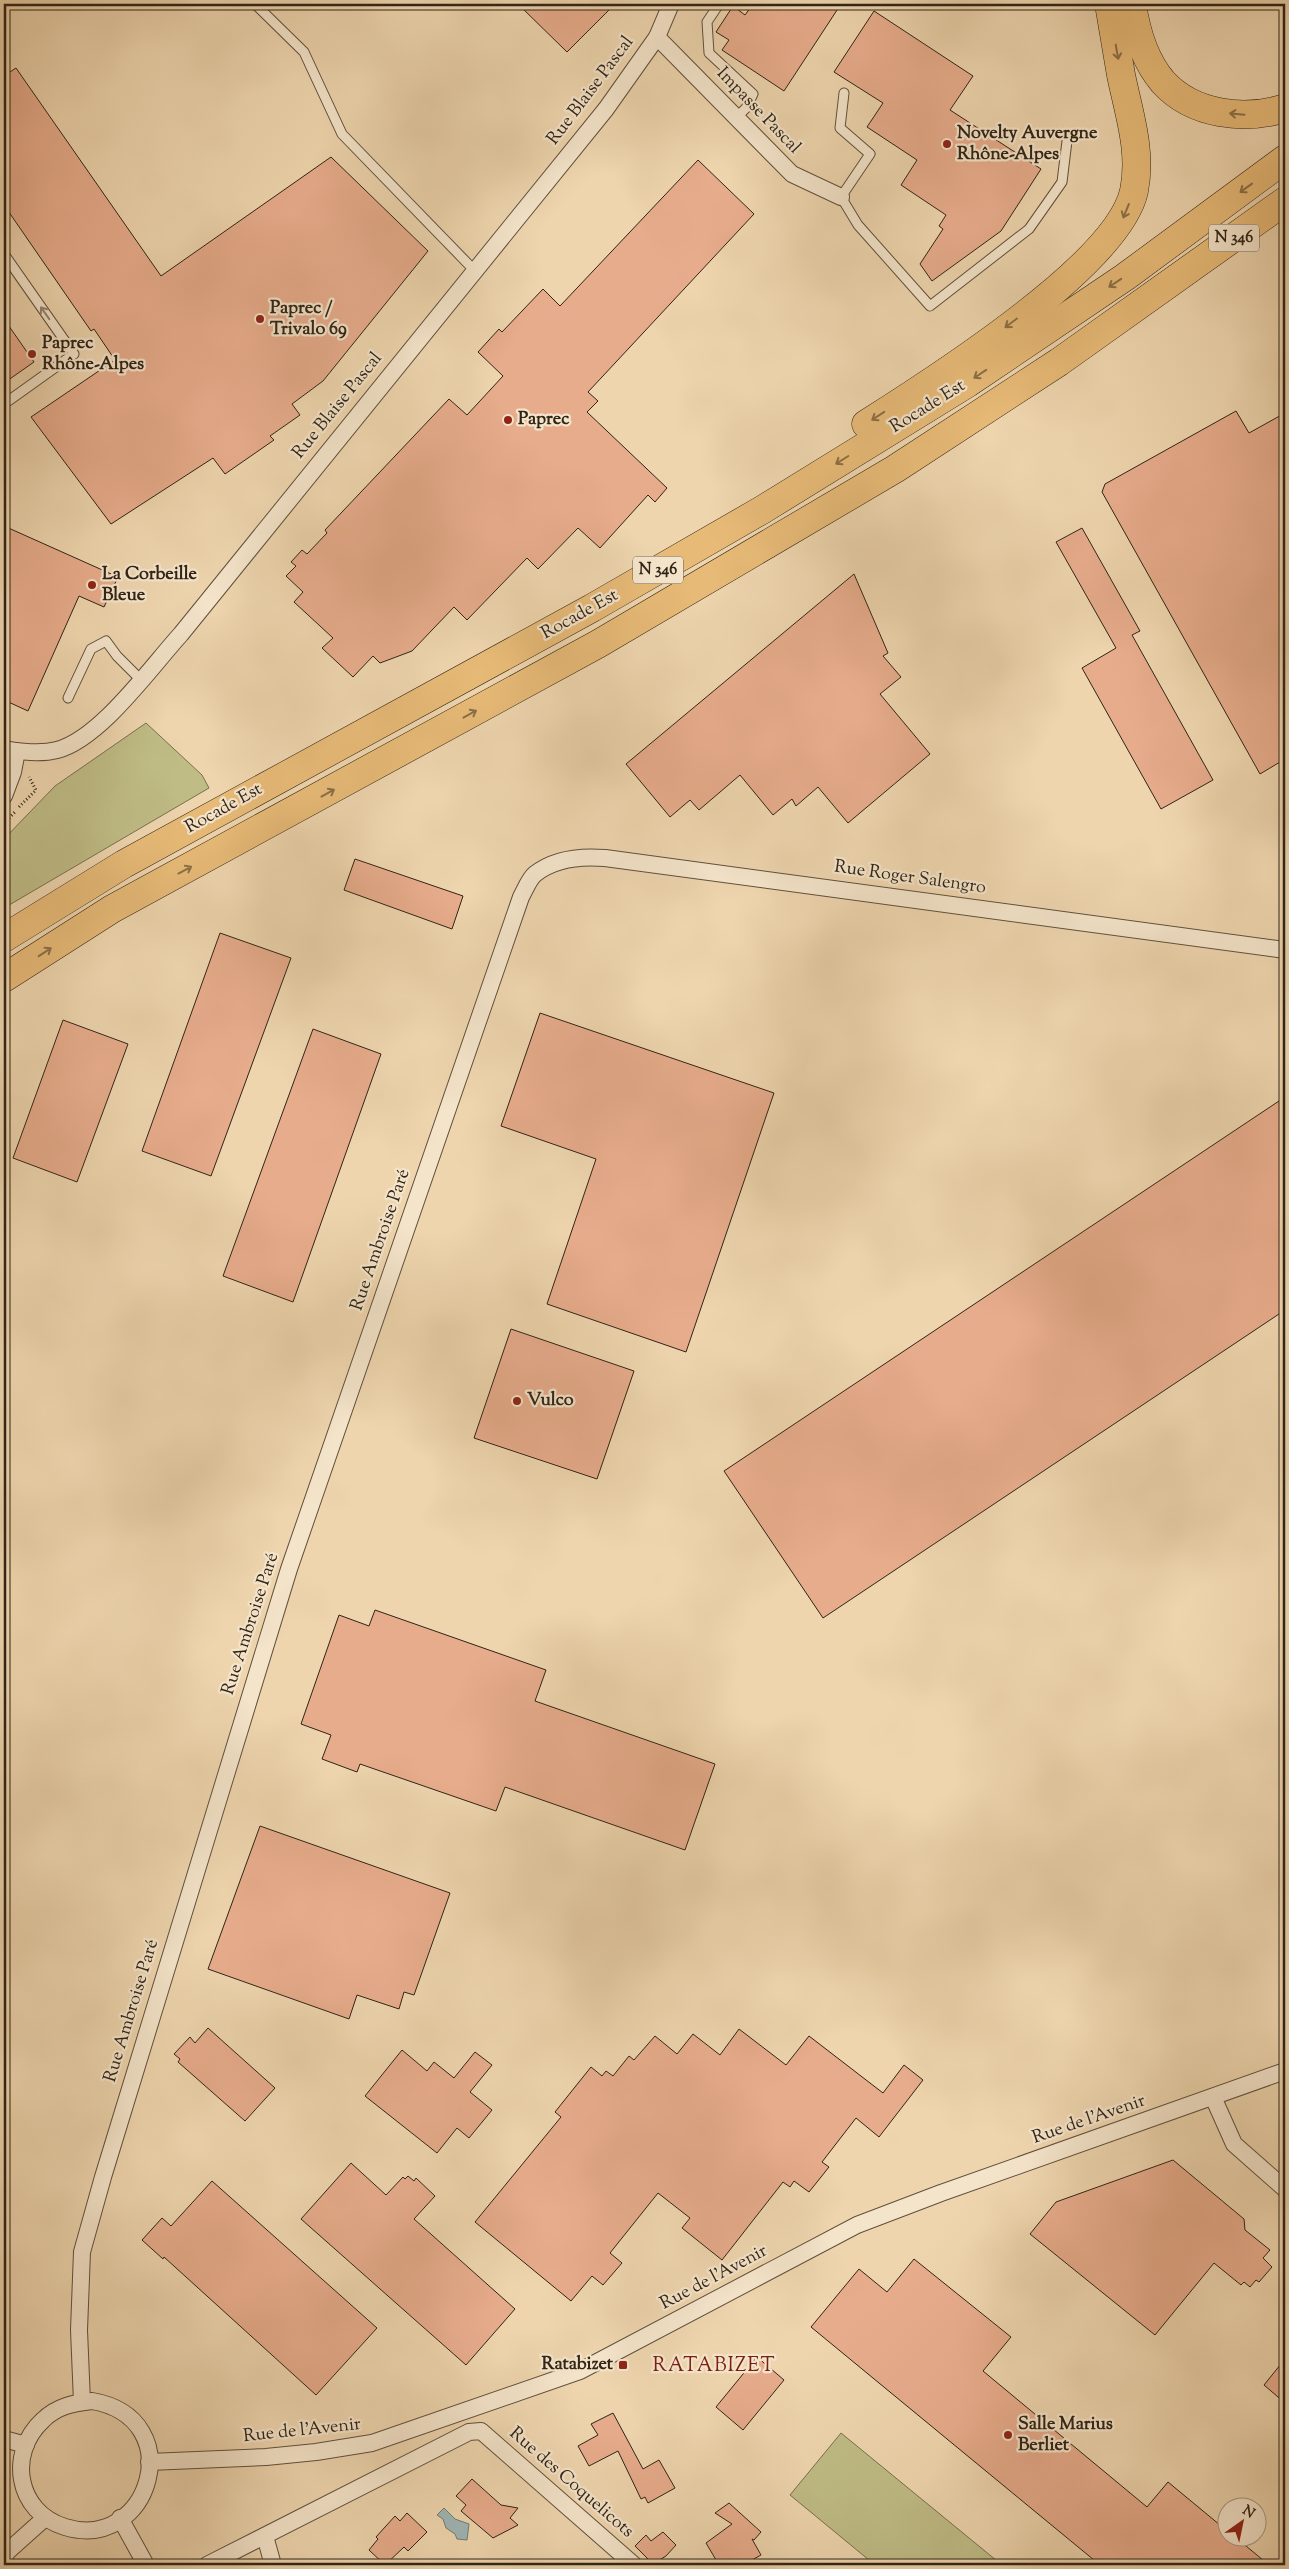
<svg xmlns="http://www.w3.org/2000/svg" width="1289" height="2569" font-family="'Sorts Mill Goudy',serif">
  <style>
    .green { fill: #bfbc86; stroke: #78704e }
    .water { fill: #9fb6b6; stroke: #737c76 }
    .building { fill: #e7ac8c; stroke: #302417 }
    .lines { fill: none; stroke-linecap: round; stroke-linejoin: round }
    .lane-casing { stroke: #60503d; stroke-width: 11 }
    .street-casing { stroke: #60503d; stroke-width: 18 }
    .highway-casing { stroke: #302417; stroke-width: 29 }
    .path { stroke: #302417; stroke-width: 3; stroke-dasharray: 1 2.5; stroke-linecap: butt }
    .lane { stroke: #f4e4ca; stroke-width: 9 }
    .street { stroke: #f4e4ca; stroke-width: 16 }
    .highway { stroke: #e7ba77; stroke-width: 28 }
    .oneway { stroke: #8c6f47 }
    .oneway2 { stroke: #928470 }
    .poi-dot { fill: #8f2418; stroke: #f4e4ca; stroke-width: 2 }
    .labels { text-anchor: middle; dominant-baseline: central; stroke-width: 4.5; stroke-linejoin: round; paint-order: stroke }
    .shield { fill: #f4e4ca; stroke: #6b5e4d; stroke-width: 1 }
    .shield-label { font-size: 16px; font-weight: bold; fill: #302417 }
    .street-label { font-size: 18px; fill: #302417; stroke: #f4e4ca }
    .poi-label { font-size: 18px; font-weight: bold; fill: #302417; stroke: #f4e4ca; text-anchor: start }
    .quarter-label { font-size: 20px; letter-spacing: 1px; fill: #7a1f14; stroke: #f4e4ca }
  </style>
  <rect width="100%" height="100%" fill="#eed5ae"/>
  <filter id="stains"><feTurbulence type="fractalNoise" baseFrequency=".004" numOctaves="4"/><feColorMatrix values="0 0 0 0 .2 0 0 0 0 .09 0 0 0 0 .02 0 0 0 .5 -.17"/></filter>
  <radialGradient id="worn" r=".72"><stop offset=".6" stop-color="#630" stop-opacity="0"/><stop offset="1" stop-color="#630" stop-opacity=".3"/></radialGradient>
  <g class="green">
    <path d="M146 723 202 775 209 788 4 908V839L55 786Z"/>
    <path d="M841 2433 1002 2565H875L790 2495Z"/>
  </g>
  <path class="water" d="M444 2508 455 2519 469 2524 467 2540 457 2539 455 2534 446 2528 443 2519 437 2515Z"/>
  <g class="building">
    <path d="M518 4H615L567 52Z"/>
    <path d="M753 4H841L784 91 722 50 729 40 716 32 733 6 745 15Z"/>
    <path d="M874 11 973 76 950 110 1041 169 1001 231 932 281 920 264 943 229 939 226 946 215 901 185 917 160 867 127 883 103 834 72Z"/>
    <path d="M16 68 161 276 331 157 428 251 323 381 292 404 300 415 270 436 274 440 225 474 213 458 111 524 31 417 115 360 94 329 91 331 4 205V76Z"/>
    <path d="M698 160 754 214 588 392 598 401 587 412 667 488 655 502 648 495 600 548 578 528 538 569 527 558 467 620 454 607 412 651 380 663 373 656 353 677 322 648 333 638 294 602 303 592 286 576 296 566 291 562 302 550 307 554 327 533 325 530 449 399 467 415 503 376 478 352 499 329 502 332 543 289 560 306Z"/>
    <path d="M4 319 34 362 4 383Z"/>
    <path d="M1236 411 1249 433 1285 413V759L1260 774 1102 492 1105 484Z"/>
    <path d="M4 526 118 577 104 607 79 596 28 711 4 700Z"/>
    <path d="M1082 528 1140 631 1132 635 1213 780 1161 809 1082 668 1116 648 1056 542Z"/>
    <path d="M854 574 888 653 883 656 901 677 880 694 930 754 848 823 818 787 796 806 792 799 773 815 740 775 699 810 690 800 670 817 626 764Z"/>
    <path d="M355 859 463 896 452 929 344 890Z"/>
    <path d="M220 933 291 958 211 1176 142 1151Z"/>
    <path d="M540 1013 774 1093 686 1352 547 1304 596 1159 501 1126Z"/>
    <path d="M63 1020 128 1044 77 1182 13 1158Z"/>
    <path d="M313 1029 381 1054 293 1302 223 1276Z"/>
    <path d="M1285 1097V1310L823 1618 724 1471Z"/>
    <path d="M511 1329 634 1371 597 1479 474 1438Z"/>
    <path d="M375 1610 546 1670 535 1701 715 1764 685 1850 505 1787 496 1811 360 1764 357 1772 322 1759 331 1735 301 1724 339 1615 369 1626Z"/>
    <path d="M260 1826 450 1893 414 1995 404 1992 399 2009 357 1995 349 2019 208 1969Z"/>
    <path d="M208 2028 275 2088 245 2121 178 2062 180 2059 174 2054 190 2037 195 2043Z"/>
    <path d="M739 2029 786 2065 809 2036 883 2093 904 2065 923 2080 879 2137 856 2118 822 2162 829 2167 809 2192 794 2181 790 2187 783 2182 722 2260 682 2228 690 2218 658 2193 610 2253 622 2263 603 2285 592 2276 571 2301 475 2222 561 2117 555 2112 591 2067 602 2076 606 2071 613 2076 629 2056 634 2060 655 2036 677 2054 693 2034 720 2055Z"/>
    <path d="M402 2050 427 2071 434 2062 454 2078 475 2052 492 2065 470 2092 492 2110 469 2138 457 2128 437 2153 365 2096Z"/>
    <path d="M1173 2160 1244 2219 1245 2230 1270 2250 1263 2258 1272 2267 1259 2282 1256 2280 1250 2287 1244 2282 1241 2285 1214 2263 1155 2335 1030 2234 1056 2202Z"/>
    <path d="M351 2163 386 2195 403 2177 405 2179 408 2176 414 2181 416 2178 435 2196 414 2219 515 2309 466 2365 301 2219Z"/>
    <path d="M212 2181 377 2328 316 2395 164 2257 163 2259 142 2240 162 2218 171 2226Z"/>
    <path d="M914 2259 1011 2337 983 2371 1147 2507 1168 2482 1226 2530V2536H1234L1269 2565H1100L811 2327 859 2269 887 2292Z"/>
    <path d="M757 2357 784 2380 743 2430 716 2407Z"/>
    <path d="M1285 2359V2403L1264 2385Z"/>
    <path d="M613 2413 643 2469 659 2460 675 2488 648 2503 645 2497 641 2499 618 2451 589 2466 578 2446 598 2435 591 2424Z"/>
    <path d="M472 2479 501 2505 518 2508 510 2518 518 2525 493 2538 461 2511 466 2505 456 2496Z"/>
    <path d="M729 2503 761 2532 754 2540 752 2539 761 2555 743 2565H719L706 2543 732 2524 715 2513Z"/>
    <path d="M407 2513 427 2532 408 2551 404 2547 385 2565 369 2550 378 2539 376 2537 395 2516 400 2521Z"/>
    <path d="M663 2532 676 2545 666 2556 653 2564 635 2546 646 2535 651 2541Z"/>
  </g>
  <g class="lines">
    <g class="lane-casing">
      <g id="lane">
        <path d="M255 4 304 52 342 134 474 270"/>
        <path d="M719 4 707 22 709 53 753 94 746 108 736 118"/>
        <path d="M844 93 840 128 870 154 841 197 858 225 930 306 1029 229 1062 182 1067 141"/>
        <path d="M4 254 74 354 4 404"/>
        <path d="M68 698 91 649 106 641 117 656 141 680"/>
      </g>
    </g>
    <g class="street-casing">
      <g id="street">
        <path d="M657 37 792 174 841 197"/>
        <path d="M4 749C19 752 42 754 57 750 100 739 151 667 181 634L606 109 657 37 671 4"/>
        <path d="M4 796 13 772 17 751"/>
        <path d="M1213 2097 1234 2144 1285 2189"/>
        <path d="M92 2401C191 2418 150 2553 65 2527 16 2512 7 2453 43 2420 57 2406 74 2403 92 2401Z"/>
        <path d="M82 2402 79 2330 82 2252 103 2177 289 1569 521 897C525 890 529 879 535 874 555 858 581 856 605 858L1285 950"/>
        <path d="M4 2439 26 2445"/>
        <path d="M149 2462 266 2457 316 2452 372 2443 580 2371 857 2225 941 2193 1285 2071"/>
        <path d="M120 2518 146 2565"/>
        <path d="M265 2536 273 2565"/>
        <path d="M4 2558 7 2552 45 2518"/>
        <path d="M207 2565 469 2432 481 2431 634 2565"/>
      </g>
    </g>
    <g class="highway-casing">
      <g id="highway">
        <path d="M1132 4C1136 31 1145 61 1163 82 1193 115 1245 121 1285 108"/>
        <path d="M866 424C931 383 1118 265 1134 191 1142 151 1129 114 1121 75 1117 51 1113 27 1109 4"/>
        <path d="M4 938 124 864 592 608 762 510 968 383 1125 277 1285 159"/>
        <path d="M4 978 112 909 598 644 895 469 1059 362 1285 201"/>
      </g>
    </g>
    <g class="path">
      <path d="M19 807 36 790 29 777"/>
      <path d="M4 823 15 812"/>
    </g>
    <use href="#lane" class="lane"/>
    <use href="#street" class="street"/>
    <use href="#highway" class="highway"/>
  </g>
  <defs><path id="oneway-shaft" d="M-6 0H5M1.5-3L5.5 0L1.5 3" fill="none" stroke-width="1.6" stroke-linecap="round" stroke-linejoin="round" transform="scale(1.25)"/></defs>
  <g class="oneway">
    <use href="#oneway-shaft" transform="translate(1117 52) rotate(80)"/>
    <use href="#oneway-shaft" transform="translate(1237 114) rotate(-175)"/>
    <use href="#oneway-shaft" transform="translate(1246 188) rotate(144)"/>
    <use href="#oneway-shaft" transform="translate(1126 211) rotate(112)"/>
    <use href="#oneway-shaft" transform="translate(1115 283) rotate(146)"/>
    <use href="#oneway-shaft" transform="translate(1011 323) rotate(143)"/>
    <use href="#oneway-shaft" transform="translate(980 374) rotate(146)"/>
    <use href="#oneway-shaft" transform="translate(878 416) rotate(147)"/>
    <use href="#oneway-shaft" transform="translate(842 460) rotate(148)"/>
    <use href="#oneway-shaft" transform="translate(470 714) rotate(-29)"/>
    <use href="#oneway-shaft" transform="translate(328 793) rotate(-29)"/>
    <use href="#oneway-shaft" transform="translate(185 870) rotate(-28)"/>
    <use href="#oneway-shaft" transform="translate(45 952) rotate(-33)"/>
  </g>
  <use class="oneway2" href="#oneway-shaft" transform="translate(45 313) rotate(-125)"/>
  <g class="poi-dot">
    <circle cx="947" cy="144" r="5"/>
    <circle cx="260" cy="319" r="5"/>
    <circle cx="32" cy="354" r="5"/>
    <circle cx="508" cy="420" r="5"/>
    <circle cx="92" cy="585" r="5"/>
    <circle cx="517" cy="1401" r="5"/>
    <rect x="618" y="2360" width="10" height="10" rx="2.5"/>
    <circle cx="1008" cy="2435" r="5"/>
  </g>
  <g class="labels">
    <g class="shield">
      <rect x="1209" y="224.5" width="50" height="27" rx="4"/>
      <rect x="633" y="556.5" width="50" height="27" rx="4"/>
    </g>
    <g class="shield-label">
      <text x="1234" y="238">N 346</text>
      <text x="658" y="570">N 346</text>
    </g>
    <g class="street-label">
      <text transform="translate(591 91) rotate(-53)">Rue Blaise Pascal</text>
      <text transform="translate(758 111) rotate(46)">Impasse Pascal</text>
      <text transform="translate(338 406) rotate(-51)">Rue Blaise Pascal</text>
      <text transform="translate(928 407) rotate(-32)">Rocade Est</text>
      <text transform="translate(580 615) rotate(-29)">Rocade Est</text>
      <text transform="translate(224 809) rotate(-29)">Rocade Est</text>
      <text transform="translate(910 878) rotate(8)">Rue Roger Salengro</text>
      <text transform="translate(381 1240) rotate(-71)">Rue Ambroise Paré</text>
      <text transform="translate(251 1624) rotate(-72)">Rue Ambroise Paré</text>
      <text transform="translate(132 2011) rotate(-73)">Rue Ambroise Paré</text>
      <text transform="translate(1089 2120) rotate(-19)">Rue de l'Avenir</text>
      <text transform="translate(714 2278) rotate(-28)">Rue de l'Avenir</text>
      <text transform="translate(302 2431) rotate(-6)">Rue de l'Avenir</text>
      <text transform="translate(571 2483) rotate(41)">Rue des Coquelicots</text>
    </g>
    <g class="poi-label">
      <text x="957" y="134">Novelty Auvergne<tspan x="957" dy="21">Rhône-Alpes</tspan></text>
      <text x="270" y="309">Paprec /<tspan x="270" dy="21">Trivalo 69</tspan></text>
      <text x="42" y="344">Paprec<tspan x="42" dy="21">Rhône-Alpes</tspan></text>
      <text x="518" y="420">Paprec</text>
      <text x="102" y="575">La Corbeille<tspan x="102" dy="21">Bleue</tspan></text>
      <text x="527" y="1401">Vulco</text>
      <text x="613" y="2365" text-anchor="end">Ratabizet</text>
      <text x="1018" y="2425">Salle Marius<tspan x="1018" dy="21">Berliet</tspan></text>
    </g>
    <g class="quarter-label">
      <text x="714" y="2366">RATABIZET</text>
    </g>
  </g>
  <rect width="1289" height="2569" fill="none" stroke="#eed5ae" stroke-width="20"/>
  <rect x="5" y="5" width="1279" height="2559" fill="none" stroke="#302417" stroke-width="2.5"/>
  <rect x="10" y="10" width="1269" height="2549" fill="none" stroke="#302417"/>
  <g transform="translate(1242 2522) rotate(33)"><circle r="24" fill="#f4e4ca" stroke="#a69782"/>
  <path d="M0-4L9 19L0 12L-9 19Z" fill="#8f2418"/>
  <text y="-8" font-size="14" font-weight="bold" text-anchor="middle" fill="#302417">N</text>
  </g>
  <rect width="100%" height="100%" filter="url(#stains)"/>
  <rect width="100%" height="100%" fill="url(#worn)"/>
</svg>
